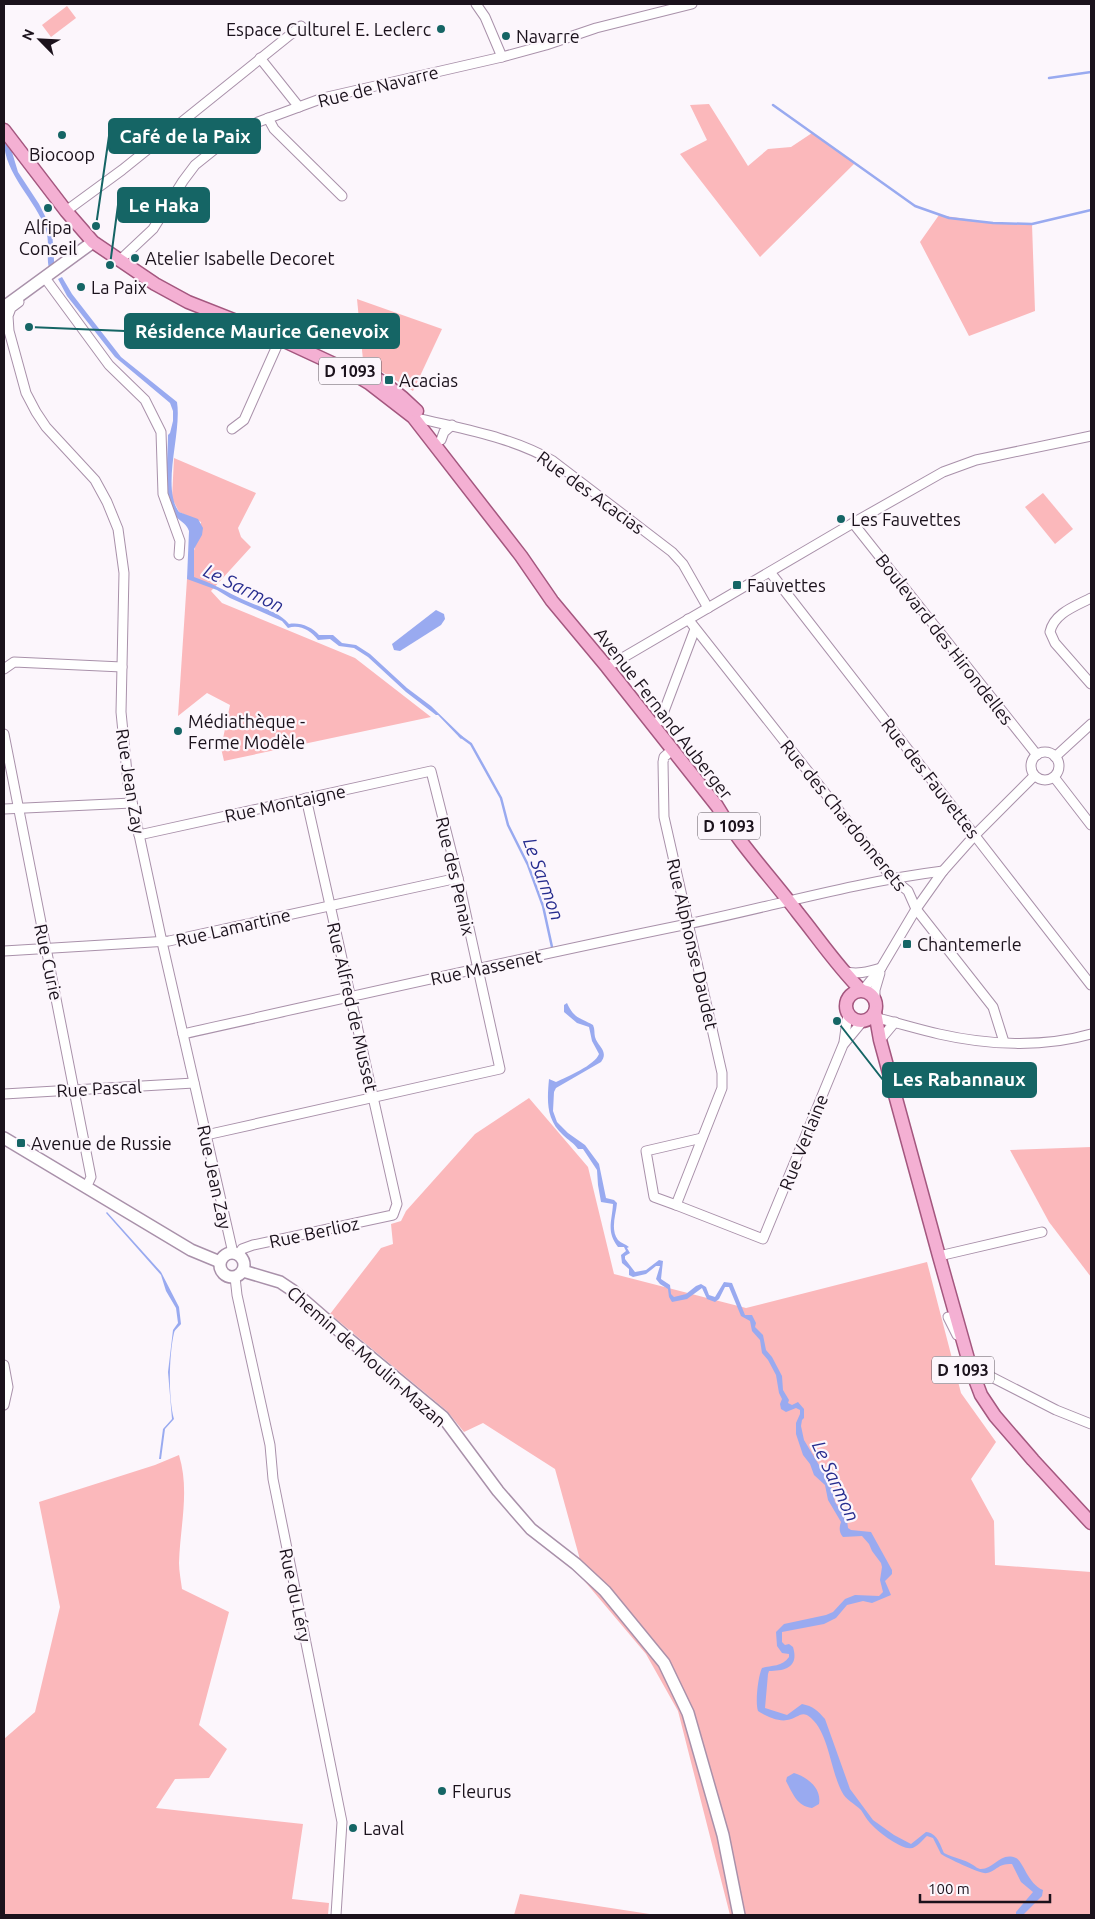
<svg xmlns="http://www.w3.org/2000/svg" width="1095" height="1919" font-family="Ubuntu,sans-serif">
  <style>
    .green { fill: #fbb8bb }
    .water { fill: #99aaf0 }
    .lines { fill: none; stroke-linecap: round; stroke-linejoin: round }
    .stream { stroke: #99aaf0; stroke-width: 2.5 }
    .street-casing { stroke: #a991aa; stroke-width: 11 }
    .secondary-casing { stroke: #a991aa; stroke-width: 14 }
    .primary-casing { stroke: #a4577f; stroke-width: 15 }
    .street { stroke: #fff; stroke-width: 9 }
    .secondary { stroke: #fff; stroke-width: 11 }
    .primary { stroke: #f4b0d3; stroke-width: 12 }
    .poi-dot { fill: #156565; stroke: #fcf6fc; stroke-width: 2 }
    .labels { text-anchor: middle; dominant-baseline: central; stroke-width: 4.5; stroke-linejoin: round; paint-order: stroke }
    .shield { fill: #fcf6fc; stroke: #5e565f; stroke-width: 1 }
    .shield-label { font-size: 16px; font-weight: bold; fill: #1b121c }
    .poi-label { font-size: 18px; fill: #1b121c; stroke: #fcf6fc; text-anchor: start }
    .street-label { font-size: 18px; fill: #1b121c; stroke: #fcf6fc }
    .water-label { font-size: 19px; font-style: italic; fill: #272d8f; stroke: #fcf6fc }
    .leader { fill: none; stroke: #156565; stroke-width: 2 }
    .callout-dot { fill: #156565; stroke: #fcf6fc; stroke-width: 2 }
    .callout { fill: #156565; stroke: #156565; stroke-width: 2 }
    .callout-label { font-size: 19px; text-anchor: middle; font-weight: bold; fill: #fff }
  </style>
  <rect width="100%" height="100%" fill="#fcf6fc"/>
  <g class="green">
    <path d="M67 6 76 18 51 37 42 25Z"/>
    <path d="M709 104 748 166 768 149 791 147 812 133 855 163 760 257 680 154 707 140 690 105Z"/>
    <path d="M939 215 993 223 1032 224 1035 311 969 336 920 242Z"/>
    <path d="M357 299 442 329 413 391 363 360Z"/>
    <path d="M174 458 256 493 238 528 241 537 251 547 211 591 222 603 355 658 431 717 224 761 221 748 230 705 207 693 178 716 187 579 201 522 179 512 172 498Z"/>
    <path d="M1043 493 1073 529 1055 544 1025 507Z"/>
    <path d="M529 1098 588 1167 614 1274 746 1308 927 1262 961 1393 996 1442 971 1479 994 1521 995 1565 1091 1572V1915H730L678 1711 646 1654 582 1578 579 1556 555 1469 483 1423 464 1432 447 1411 330 1314 381 1248 393 1244 391 1224 401 1221 406 1211 475 1134Z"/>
    <path d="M1091 1147V1277L1049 1222 1010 1150Z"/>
    <path d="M179 1455C190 1491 180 1526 179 1563 179 1571 181 1581 182 1589L229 1612 199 1725 227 1749 209 1778 175 1779 156 1808 303 1824 292 1899 329 1903 328 1915H4V1739L35 1712 60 1607 39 1502 155 1465Z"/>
    <path d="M520 1894 656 1915H514Z"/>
  </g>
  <g class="water">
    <path d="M4 141 12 152 18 172 39 204 52 230 54 260V264L49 268C46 257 50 243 46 230 36 200 4 174 4 141Z"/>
    <path d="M62 277 72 294 121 357 177 402C182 433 161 487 179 512L198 519 203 528 202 535 194 549V577C212 583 227 592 244 600 259 607 279 611 289 624 300 622 312 627 319 635H333L342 643 356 645 370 654 407 688 431 706 463 737 461 739 438 715H436L406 692 368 657 354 648 339 646 330 639 318 640C311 631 300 624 288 628L282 621 230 598 217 590 187 579 189 531C186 522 178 521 174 514 163 496 168 456 168 435L170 433 173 421V411L170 403 115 357 67 296 58 279Z"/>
    <path d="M436 610 444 614 445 619 441 625 400 651 394 650 392 644Z"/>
    <path d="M567 1003C574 1019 581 1018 593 1025 595 1029 594 1033 595 1037 598 1047 609 1051 601 1062L556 1088 554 1092 553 1111 557 1122 568 1133 585 1145 599 1164 606 1198 614 1200 617 1203C616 1215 610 1229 618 1240 621 1243 625 1244 629 1247L627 1248 630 1253 625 1256V1259L635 1272 646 1270 659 1260 663 1261 661 1279 670 1285 671 1294 674 1297 686 1294 696 1286 701 1284 706 1287 709 1295 715 1297 724 1282 732 1283 745 1315H752L756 1323 755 1327 763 1335 766 1350 772 1357 782 1376 783 1390 789 1400 788 1403 792 1405 798 1402 804 1409V1418L802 1420 801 1426 804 1440 831 1485 835 1502 847 1520 848 1528 851 1530 871 1532 892 1570V1574L885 1581 891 1595 872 1603 863 1601 847 1605 836 1618 824 1624 782 1632V1642L785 1645 789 1644 793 1647C799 1667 786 1671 769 1671L768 1674 765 1708 787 1715 802 1704C813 1706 818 1711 825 1719L850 1789 873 1820 894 1835 911 1844 926 1832C937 1833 940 1844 944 1853 954 1858 964 1859 973 1865 976 1867 977 1868 980 1869 994 1870 1000 1851 1016 1858 1023 1861 1028 1884 1043 1890L1042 1896 1023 1915H1016V1912L1033 1892 1021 1882 1012 1864C996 1864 999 1870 987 1873 982 1875 947 1858 941 1854L933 1838 927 1836C922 1840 916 1850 908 1848 898 1847 877 1831 870 1823 866 1819 864 1814 861 1810 855 1804 845 1799 842 1792 830 1769 829 1734 811 1718 801 1709 798 1719 787 1720 779 1722 765 1716 758 1711 755 1703 758 1676 762 1668 772 1665 782 1667 789 1657V1654L782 1653 777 1646 776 1632 784 1624 826 1615 833 1612 845 1599 855 1595 879 1596 883 1592 880 1580 882 1567 881 1563 872 1551 869 1544 862 1536 843 1537C839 1532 839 1528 841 1522L828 1500 825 1485 814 1475 810 1464 803 1455 796 1434V1423L800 1414V1410L796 1408 786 1412 781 1409 780 1404 782 1399 779 1393 776 1375 768 1360 762 1353 760 1340 752 1331 750 1321 741 1316 729 1287H725L719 1299 715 1302 707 1299 702 1288 687 1299 672 1302 669 1297 668 1289 660 1284 656 1279 660 1266H656L646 1274 633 1277 629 1275V1269L622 1263 621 1255 626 1251 624 1247H618C606 1231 612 1222 613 1204L601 1202 598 1185 597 1170 583 1149H578C574 1143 568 1140 563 1135 546 1119 547 1101 549 1079L556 1082C567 1077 595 1065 599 1054L592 1041 589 1027 577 1023 564 1012V1005Z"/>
    <path d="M107 1212 161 1272 179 1307 181 1324C179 1327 175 1329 174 1333 169 1355 168 1397 174 1419L165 1429 161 1459H159L163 1429 172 1419 168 1372 173 1330 178 1323 176 1308 166 1291 161 1275 106 1213Z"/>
    <path d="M794 1773C807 1777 822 1788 819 1804L812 1808C797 1806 793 1794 786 1781L787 1777Z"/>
  </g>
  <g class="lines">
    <g class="stream">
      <path d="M1049 78 1091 72"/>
      <path d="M773 105 915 206 949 218 993 223 1032 224 1091 210"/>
      <path d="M460 736 471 744 501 798 508 825 528 865 543 906 552 947"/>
    </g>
    <g class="street-casing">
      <g id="street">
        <path d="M476 4 485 17 502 57"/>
        <path d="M260 58 299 107"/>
        <path d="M268 118 274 129 342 196"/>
        <path d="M66 211 122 170 301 26"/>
        <path d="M120 260 153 229 183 181 195 165 225 141 258 122 323 98 502 57 546 45 596 28 692 4"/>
        <path d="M45 278 109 365 145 400 161 432 163 494 180 541 179 555"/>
        <path d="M19 302 11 308 8 316 9 331 26 393 36 412 46 427 95 480 107 502 118 529 124 573 121 712 128 783 162 942 233 1253"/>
        <path d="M413 417C461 429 510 436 553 461L672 552 683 564 708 608"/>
        <path d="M232 429 244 420 280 339"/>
        <path d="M441 440 444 432 452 425"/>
        <path d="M853 523 1037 755"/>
        <path d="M770 572 1091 985"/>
        <path d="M1091 598C1076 606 1054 613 1050 632L1055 643 1091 684"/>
        <path d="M688 619 892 878 908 891 916 909 993 1007 1004 1042"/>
        <path d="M607 667 853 523 943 472 976 460 1091 436"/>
        <path d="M4 669 14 662 122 667"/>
        <path d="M653 726 661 719 695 629"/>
        <path d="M4 734 91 1177 86 1188"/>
        <path d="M672 750 664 757 663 762 664 817 722 1073V1088L676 1205 763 1239 843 1045 862 1022"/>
        <circle cx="1045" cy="766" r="14"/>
        <path d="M1055 757 1091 724"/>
        <path d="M1054 777 1091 825"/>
        <path d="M4 809 132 803"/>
        <path d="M139 835 431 771 458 878 500 1069 206 1135"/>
        <path d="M4 951 169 941 458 878"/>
        <path d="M843 971C856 975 868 972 881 968"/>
        <path d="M863 990 881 968 916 909 943 871 975 835 1034 776"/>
        <path d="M875 998V990L880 973"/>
        <path d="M873 1017C895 1022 917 1029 939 1034 987 1045 1043 1048 1091 1034"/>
        <path d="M183 1034C350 997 516 959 683 925 770 907 855 882 943 871"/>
        <path d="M880 1040 895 1022"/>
        <path d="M844 1042 848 1014"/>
        <path d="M4 1094 194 1083"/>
        <path d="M676 1205 654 1197 646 1151 702 1138"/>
        <path d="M239 1254 242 1249 253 1245 393 1215 397 1204 306 798"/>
        <path d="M939 1256 1042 1232"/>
        <path d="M235 1277 237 1295 270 1445 273 1479 342 1822 336 1915"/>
        <path d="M948 1317 957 1335"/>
        <path d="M969 1363 970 1366 1056 1410 1091 1424"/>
        <path d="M4 1365 8 1387 4 1405"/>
      </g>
    </g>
    <g class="secondary-casing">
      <g id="secondary">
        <path d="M4 307 93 242"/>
        <path d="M4 1138 191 1250 220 1262"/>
        <circle cx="232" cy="1265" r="12"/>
        <path d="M243 1271 280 1282 292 1290 345 1336 443 1417 498 1491 531 1529 576 1564 605 1591 664 1663 688 1713 723 1835 739 1915"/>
      </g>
    </g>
    <g class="primary-casing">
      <g id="primary">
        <path d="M4 130 66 211 93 242 155 284 188 302 287 341"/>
        <path d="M280 339 349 371 369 383 413 417 521 556 552 601 607 667 717 806C740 845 771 877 798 913 819 939 837 966 861 990"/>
        <path d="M359 368C381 379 400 394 417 411"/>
        <circle cx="861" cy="1006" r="15"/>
        <path d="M875 1012 880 1040 939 1256 970 1366 981 1395 995 1416 1033 1460 1091 1523"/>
      </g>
    </g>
    <use href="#street" class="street"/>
    <use href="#secondary" class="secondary"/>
    <use href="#primary" class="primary"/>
  </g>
  <g class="poi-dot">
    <circle cx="441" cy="29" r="5"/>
    <circle cx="506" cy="36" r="5"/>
    <circle cx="62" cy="135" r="5"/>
    <circle cx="48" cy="208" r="5"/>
    <circle cx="135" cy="258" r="5"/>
    <circle cx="81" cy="287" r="5"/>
    <rect x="384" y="375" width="10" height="10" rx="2.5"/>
    <circle cx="841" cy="519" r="5"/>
    <rect x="732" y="580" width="10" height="10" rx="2.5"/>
    <circle cx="178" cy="731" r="5"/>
    <rect x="902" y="939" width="10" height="10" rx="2.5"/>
    <rect x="16" y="1138" width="10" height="10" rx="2.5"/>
    <circle cx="442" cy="1791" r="5"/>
    <circle cx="353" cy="1828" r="5"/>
  </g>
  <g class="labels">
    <g class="shield">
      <rect x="319" y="357.5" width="62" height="27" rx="4"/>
      <rect x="698" y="812.5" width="62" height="27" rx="4"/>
      <rect x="932" y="1356.5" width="62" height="27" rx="4"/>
    </g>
    <g class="shield-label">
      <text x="350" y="371">D 1093</text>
      <text x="729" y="826">D 1093</text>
      <text x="963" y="1370">D 1093</text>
    </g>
    <g class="poi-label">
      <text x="431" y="29" text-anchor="end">Espace Culturel E. Leclerc</text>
      <text x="516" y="36">Navarre</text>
      <text x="62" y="154" text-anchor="middle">Biocoop</text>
      <text x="48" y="227" text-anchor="middle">Alfipa<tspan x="48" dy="21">Conseil</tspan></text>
      <text x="145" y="258">Atelier Isabelle Decoret</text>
      <text x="91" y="287">La Paix</text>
      <text x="399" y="380">Acacias</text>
      <text x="851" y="519">Les Fauvettes</text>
      <text x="747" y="585">Fauvettes</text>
      <text x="188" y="721">Médiathèque -<tspan x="188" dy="21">Ferme Modèle</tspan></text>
      <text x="917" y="944">Chantemerle</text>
      <text x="31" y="1143">Avenue de Russie</text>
      <text x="452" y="1791">Fleurus</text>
      <text x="363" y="1828">Laval</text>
    </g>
    <g class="street-label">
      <text transform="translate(378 86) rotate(-14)">Rue de Navarre</text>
      <text transform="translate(591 492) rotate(36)">Rue des Acacias</text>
      <text transform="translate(945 639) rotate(52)">Boulevard des Hirondelles</text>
      <text transform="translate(664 713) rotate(52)">Avenue Fernand Auberger</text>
      <text transform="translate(931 778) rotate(52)">Rue des Fauvettes</text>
      <text transform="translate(131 781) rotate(81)">Rue Jean Zay</text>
      <text transform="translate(285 803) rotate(-12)">Rue Montaigne</text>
      <text transform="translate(844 815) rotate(51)">Rue des Chardonnerets</text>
      <text transform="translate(456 876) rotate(77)">Rue des Penaix</text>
      <text transform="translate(233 927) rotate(-13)">Rue Lamartine</text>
      <text transform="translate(693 944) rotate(77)">Rue Alphonse Daudet</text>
      <text transform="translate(49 962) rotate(78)">Rue Curie</text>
      <text transform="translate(486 967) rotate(-12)">Rue Massenet</text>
      <text transform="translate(353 1007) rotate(77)">Rue Alfred de Musset</text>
      <text transform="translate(99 1088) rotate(-3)">Rue Pascal</text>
      <text transform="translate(803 1142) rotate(-68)">Rue Verlaine</text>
      <text transform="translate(215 1177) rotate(78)">Rue Jean Zay</text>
      <text transform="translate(314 1232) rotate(-12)">Rue Berlioz</text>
      <text transform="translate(367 1356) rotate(41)">Chemin de Moulin-Mazan</text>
      <text transform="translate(296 1595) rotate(78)">Rue du Léry</text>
    </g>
    <g class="water-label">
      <text transform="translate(244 588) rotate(26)">Le Sarmon</text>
      <text transform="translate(544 879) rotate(70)">Le Sarmon</text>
      <text transform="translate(836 1481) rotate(65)">Le Sarmon</text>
    </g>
  </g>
  <path class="leader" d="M96 226L109 136M110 265L118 205M29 327L125 331M837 1021L883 1080"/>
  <g class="callout-dot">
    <circle cx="96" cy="226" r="5"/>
    <circle cx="110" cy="265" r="5"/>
    <circle cx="29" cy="327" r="5"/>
    <circle cx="837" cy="1021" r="5"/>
  </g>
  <g class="callout">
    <rect x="109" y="119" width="151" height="34" rx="5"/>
    <rect x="118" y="188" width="91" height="34" rx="5"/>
    <rect x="125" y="314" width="274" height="34" rx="5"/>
    <rect x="883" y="1063" width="153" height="34" rx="5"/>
  </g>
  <g class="callout-label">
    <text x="185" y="143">Café de la Paix</text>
    <text x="164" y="212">Le Haka</text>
    <text x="262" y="338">Résidence Maurice Genevoix</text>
    <text x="959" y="1086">Les Rabannaux</text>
  </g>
  <rect width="1095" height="1919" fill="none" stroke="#1b121c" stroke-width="10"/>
  <g transform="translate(40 40) rotate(294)" stroke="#fcf6fc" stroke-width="4" paint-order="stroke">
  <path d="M0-4L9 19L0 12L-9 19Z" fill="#1b121c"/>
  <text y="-8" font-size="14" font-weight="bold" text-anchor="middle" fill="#1b121c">N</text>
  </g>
  <path d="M920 1894v8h130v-8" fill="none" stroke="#1b121c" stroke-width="2.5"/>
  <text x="928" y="1894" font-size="15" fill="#1b121c" stroke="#fcf6fc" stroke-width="4" paint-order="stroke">100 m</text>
</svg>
